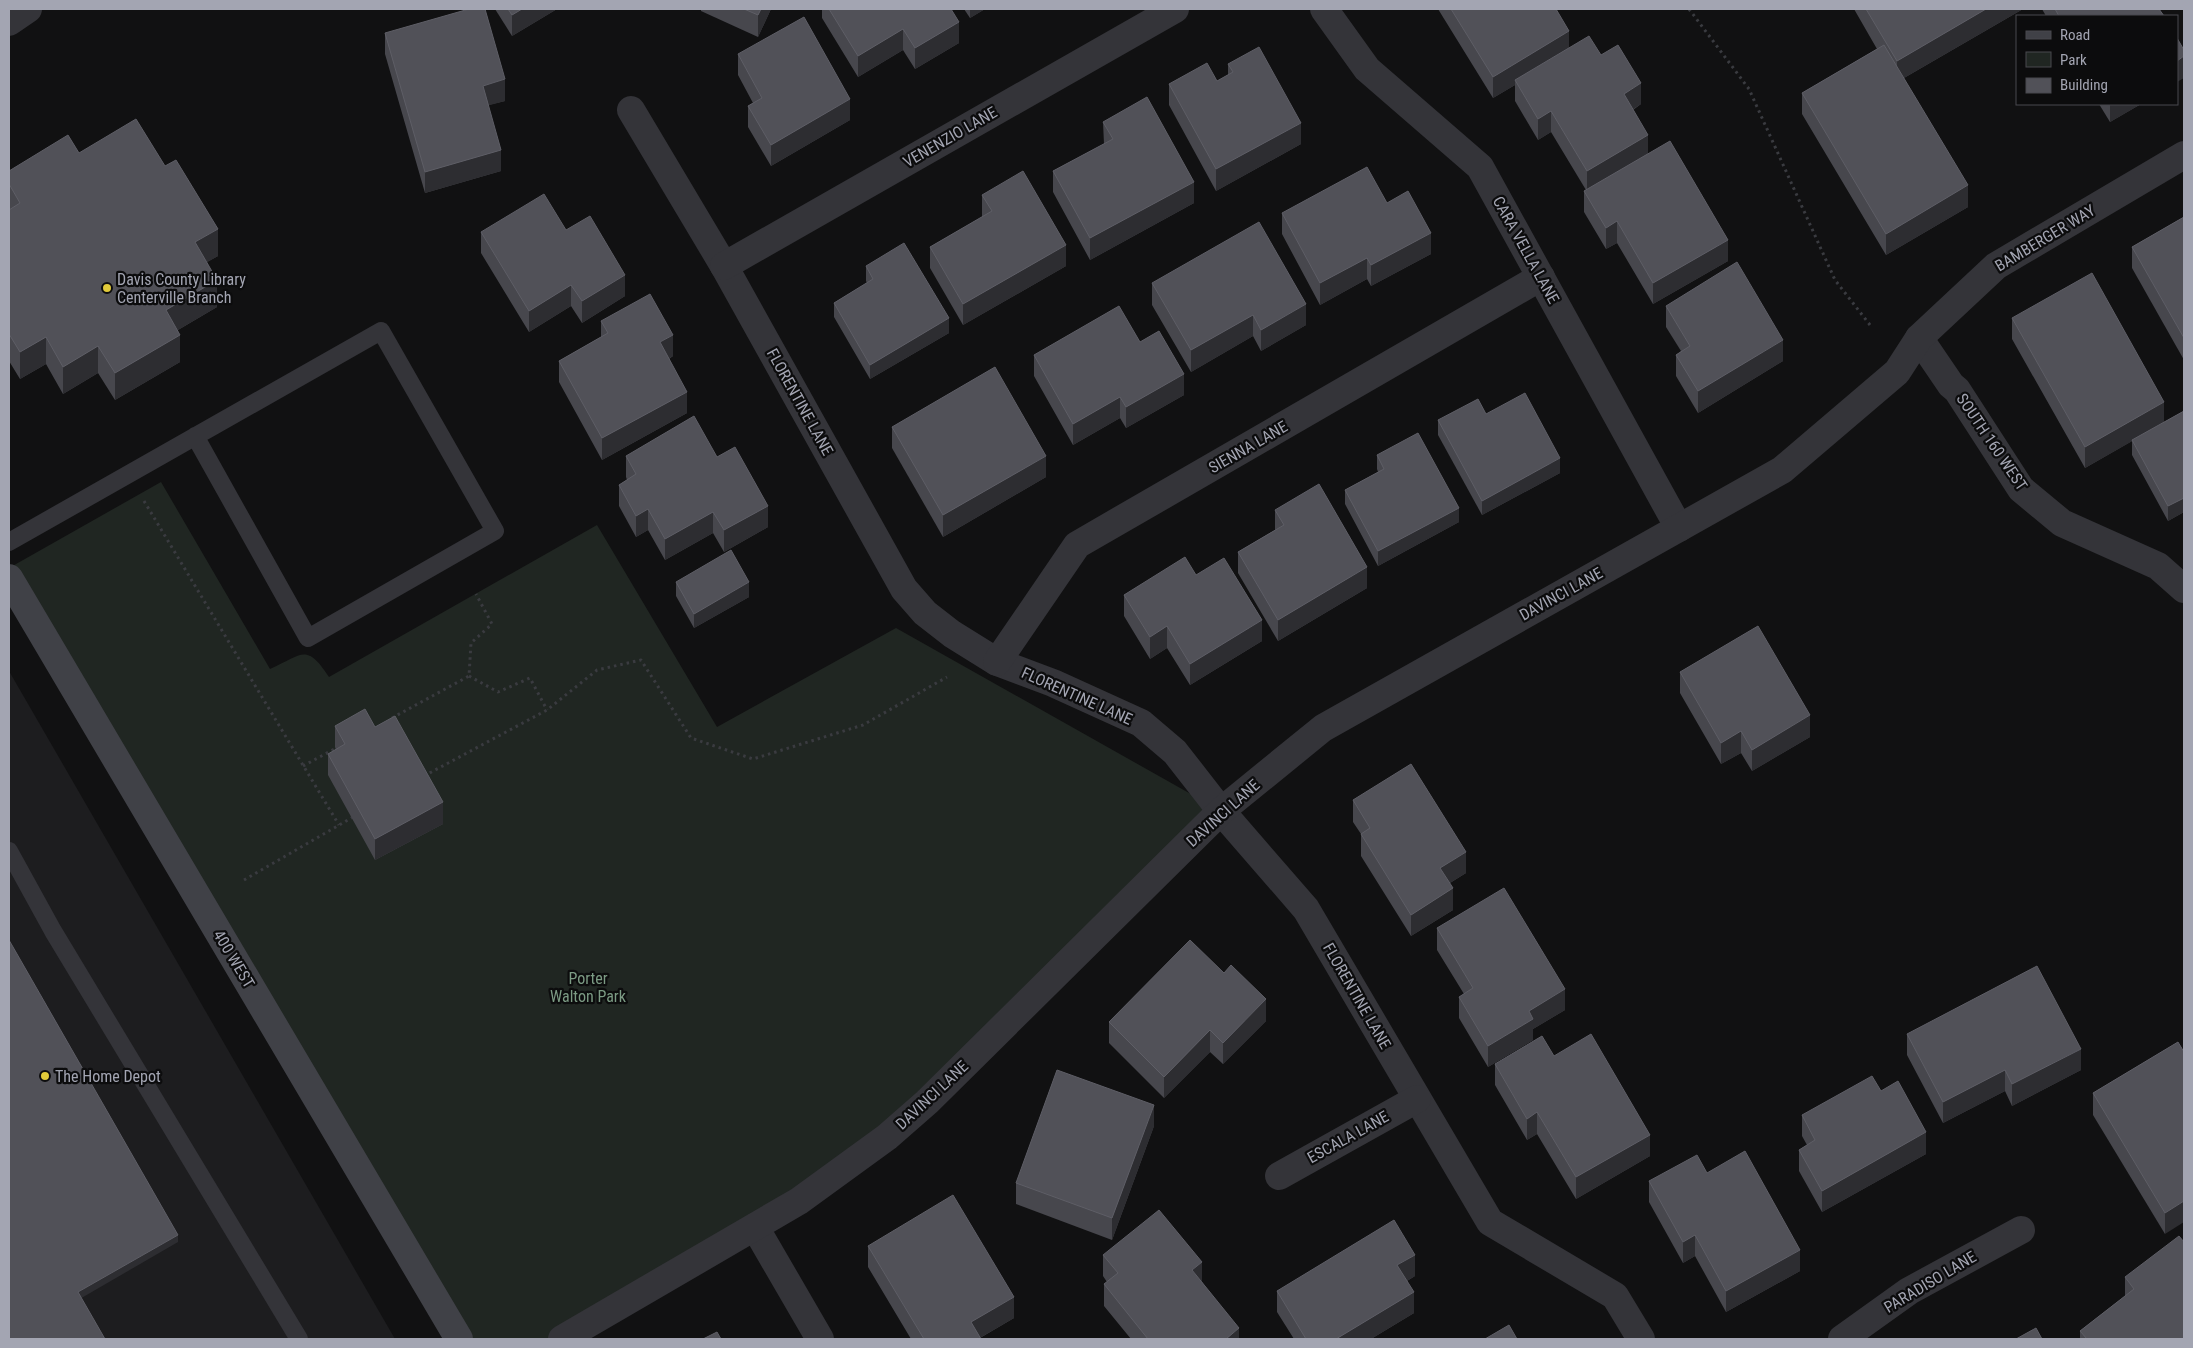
<svg xmlns="http://www.w3.org/2000/svg" width="2193" height="1348" font-family="'Roboto Condensed',sans-serif">
  <style>
    .built { fill: #1d1d1f }
    .green { fill: #202622 }
    .lines { fill: none; stroke-linecap: round; stroke-linejoin: round }
    .path { stroke: #3a3b40; stroke-width: 3; stroke-dasharray: 2.5 4; stroke-linecap: butt }
    .lane { stroke: #343439; stroke-width: 18 }
    .street { stroke: #343439; stroke-width: 28 }
    .secondary { stroke: #404147; stroke-width: 28 }
    .wall { fill: #47474d }
    .shaded-wall { fill: #2d2d31 }
    .building { fill: #515158; stroke: #5e5e66 }
    .poi-dot { fill: #e1ca3a; stroke: #0c0c0d; stroke-width: 2 }
    .labels { text-anchor: middle; dominant-baseline: central; stroke-width: 4.5; stroke-linejoin: round; paint-order: stroke }
    .street-label { font-size: 16px; fill: #a3a5b2; stroke: #0c0c0d }
    .poi-label { font-size: 16px; fill: #a3a5b2; stroke: #0c0c0d; text-anchor: start }
    .park-label { font-size: 16px; fill: #7c9b84; stroke: #0c0c0d }
  </style>
  <rect width="100%" height="100%" fill="#111112"/>
  <path class="built" d="M9 671 395 1339H9Z"/>
  <path class="green" d="M161 482 270 669C302 655 306 642 329 677L597 525 717 727 896 628 1221 811 927 1102 562 1339H459L9 568Z"/>
  <g class="lines">
    <g class="path">
      <path d="M1689 9 1749 89 1835 280 1870 325"/>
      <path d="M144 501 339 825"/>
      <path d="M469 676 498 692 530 678 547 710"/>
      <path d="M392 718 469 676 471 643 492 624 476 594"/>
      <path d="M303 766 338 747"/>
      <path d="M424 776 547 710 597 670 641 660 691 738 753 759 863 725 947 677"/>
      <path d="M244 880 353 817"/>
    </g>
    <g class="lane">
      <path d="M9 542 381 331 495 531 308 638 195 436"/>
      <path d="M9 851 53 931 299 1339"/>
    </g>
    <g class="street">
      <path d="M1324 9 1367 69 1480 167 1679 528"/>
      <path d="M9 22 28 9"/>
      <path d="M631 110 724 266 904 589 925 613 952 634 997 662 1053 683 1141 723 1175 752 1221 811 1306 909 1490 1222 1615 1296 1641 1339"/>
      <path d="M724 266 1175 9"/>
      <path d="M1919 338 1951 385 1957 390 2021 489 2062 523 2158 566 2184 589"/>
      <path d="M997 662 1077 545 1541 277"/>
      <path d="M1279 1176 1417 1099"/>
      <path d="M755 1227 820 1339"/>
      <path d="M562 1339 799 1201 887 1137 927 1102 1221 811 1323 728 1782 470 1897 372 1919 338 1996 266 2184 155"/>
      <path d="M1842 1339 1909 1291 2021 1230"/>
    </g>
    <path class="secondary" d="M9 578 459 1339"/>
  </g>
  <g class="wall">
    <path d="M495 9H557L512 36Z"/>
    <path d="M701 9H771L758 37 701 11Z"/>
    <path d="M822 9H951L959 43 915 69 903 50 858 77 822 18Z"/>
    <path d="M964 9H985L970 18Z"/>
    <path d="M1438 9H1556L1569 48 1601 55 1641 104 1633 110 1648 154 1728 261 1653 304 1617 243 1606 249 1584 212V191L1586 190 1551 132 1538 140 1515 101V85L1493 98Z"/>
    <path d="M1854 9H2023L1904 78 1968 207 1886 255 1802 114V93L1877 49Z"/>
    <path d="M2042 9H2159L2164 16H2046Z"/>
    <path d="M385 33 505 101 488 105 501 171 425 193 385 54Z"/>
    <path d="M738 54 850 120 771 166 748 127V106L753 103 738 75Z"/>
    <path d="M1228 64 1301 144 1216 191 1169 105V84L1217 81 1228 75Z"/>
    <path d="M2099 104H2141L2110 122Z"/>
    <path d="M1103 122 1194 203 1090 260 1053 192V171L1104 144Z"/>
    <path d="M79 153 218 256 207 262 217 307 178 330 180 362 115 400 98 373 63 394 46 364 20 379 9 361V171Z"/>
    <path d="M982 195 1066 266 963 325 930 268V247L982 217Z"/>
    <path d="M1387 203 1431 254 1371 286 1367 279 1320 305 1282 234V213Z"/>
    <path d="M2184 217V360L2132 268V247Z"/>
    <path d="M566 230 625 296 582 323 571 306 529 332 481 253V232Z"/>
    <path d="M866 266 949 333 870 379 834 317V303L867 283 866 281Z"/>
    <path d="M1152 283 1306 325 1261 351 1253 336 1191 372 1152 305Z"/>
    <path d="M1666 306 1783 361 1698 413 1676 376V355L1681 351 1666 327Z"/>
    <path d="M2012 318 2164 422 2184 411V512L2168 521 2132 455V441L2085 468 2012 339Z"/>
    <path d="M601 321 673 356 669 359 687 413 602 460 559 382V361L601 337Z"/>
    <path d="M1140 342 1184 395 1126 428 1120 418 1073 445 1034 376V355Z"/>
    <path d="M1486 414 1560 473 1482 515 1438 435V420Z"/>
    <path d="M892 427 1046 477 943 537 892 448Z"/>
    <path d="M1377 455 1459 522 1378 566 1345 504V490L1378 472 1377 469Z"/>
    <path d="M626 456 717 457 768 527 724 552 713 533 665 560 648 530 636 537 619 506V485L627 480 626 477Z"/>
    <path d="M1275 510 1367 588 1278 641 1238 573V552L1275 530Z"/>
    <path d="M1196 575 1262 641 1190 685 1167 648 1150 659 1124 616V595Z"/>
    <path d="M676 582 749 597 694 628 676 596Z"/>
    <path d="M1680 672 1810 737 1752 771 1741 753 1721 764 1680 693Z"/>
    <path d="M335 726 443 824 375 860 328 775V754L336 750 335 747Z"/>
    <path d="M1353 800 1466 873 1450 883 1453 910 1411 936 1361 856V834L1353 822Z"/>
    <path d="M1437 928 1565 1010 1533 1029V1040L1488 1067 1459 1018V997L1464 994 1437 950Z"/>
    <path d="M1266 1021 1223 1064 1210 1052 1164 1098 1109 1043V1022Z"/>
    <path d="M1907 1034 2081 1070 2012 1106 2005 1091 1943 1123 1907 1055Z"/>
    <path d="M2178 1042 2165 1234 2093 1115V1093Z"/>
    <path d="M1554 1056 1650 1156 1576 1199 1537 1134 1527 1140 1495 1085V1064Z"/>
    <path d="M1881 1091 1926 1154 1822 1212 1799 1171V1150L1807 1145 1802 1136V1115Z"/>
    <path d="M1154 1126 1112 1240 1016 1204V1183Z"/>
    <path d="M1707 1173 1800 1271 1726 1312 1695 1256 1683 1263 1649 1202V1181Z"/>
    <path d="M868 1246 1014 1318 980 1338 981 1339H911L868 1267Z"/>
    <path d="M1103 1255 1202 1282 1239 1339H1131L1104 1306V1284L1107 1282 1103 1276Z"/>
    <path d="M1415 1276 1407 1281 1414 1313 1371 1339H1294L1277 1312V1291Z"/>
    <path d="M2125 1277 2184 1339H2080V1331L2125 1296Z"/>
  </g>
  <g class="shaded-wall">
    <path d="M522 9H557L512 36V15Z"/>
    <path d="M761 9H771L758 37V15Z"/>
    <path d="M970 9H985L970 18Z"/>
    <path d="M1986 9H2023L1897 82V61Z"/>
    <path d="M959 22V43L915 69V48Z"/>
    <path d="M903 29V50L858 77V56Z"/>
    <path d="M1569 31V52L1515 80V85L1493 98V77Z"/>
    <path d="M2184 56V78L2177 82V61Z"/>
    <path d="M505 79V101L483 107V86Z"/>
    <path d="M1641 83V104L1624 115V94Z"/>
    <path d="M850 99V120L771 166V145Z"/>
    <path d="M2110 104H2141L2110 122Z"/>
    <path d="M1551 111V132L1538 140V119Z"/>
    <path d="M1301 123V144L1216 191V169Z"/>
    <path d="M1648 135V156L1587 193V171Z"/>
    <path d="M501 150V171L425 193V172Z"/>
    <path d="M1194 182V203L1090 260V238Z"/>
    <path d="M1968 185V207L1886 255V234Z"/>
    <path d="M1617 221V243L1606 249V228Z"/>
    <path d="M218 229V256L195 269V242Z"/>
    <path d="M1431 233V254L1371 286V265Z"/>
    <path d="M1728 240V261L1653 304V283Z"/>
    <path d="M1066 245V266L963 325V304Z"/>
    <path d="M1367 258V279L1320 305V283Z"/>
    <path d="M625 275V296L582 323V301Z"/>
    <path d="M217 280V307L166 337V310Z"/>
    <path d="M571 285V306L529 332V311Z"/>
    <path d="M1306 304V325L1261 351V330Z"/>
    <path d="M1253 315V336L1191 372V350Z"/>
    <path d="M949 318V333L870 379V365Z"/>
    <path d="M180 335V362L115 400V373Z"/>
    <path d="M673 335V356L660 364V342Z"/>
    <path d="M46 337V364L20 379V352Z"/>
    <path d="M1783 340V361L1698 413V391Z"/>
    <path d="M98 346V373L63 394V367Z"/>
    <path d="M1184 374V395L1126 428V407Z"/>
    <path d="M687 392V413L602 460V438Z"/>
    <path d="M1120 397V418L1073 445V424Z"/>
    <path d="M2164 402V423L2085 468V447Z"/>
    <path d="M1046 456V477L943 537V515Z"/>
    <path d="M1560 458V473L1482 515V501Z"/>
    <path d="M2184 498V512L2168 521V506Z"/>
    <path d="M768 506V527L724 552V530Z"/>
    <path d="M1459 508V522L1378 566V551Z"/>
    <path d="M648 509V530L636 537V516Z"/>
    <path d="M713 512V533L665 560V539Z"/>
    <path d="M1367 567V588L1278 641V620Z"/>
    <path d="M749 582V597L694 628V614Z"/>
    <path d="M1262 620V641L1190 685V664Z"/>
    <path d="M1167 626V648L1150 659V637Z"/>
    <path d="M1810 715V737L1752 771V750Z"/>
    <path d="M1741 731V753L1721 764V743Z"/>
    <path d="M443 802V824L375 860V839Z"/>
    <path d="M1466 852V873L1440 889V868Z"/>
    <path d="M1453 888V910L1411 936V915Z"/>
    <path d="M1565 989V1010L1533 1029V1040L1488 1067V1046L1529 1011Z"/>
    <path d="M1266 999V1021L1223 1064V1043Z"/>
    <path d="M1210 1030V1052L1164 1098V1077Z"/>
    <path d="M2081 1049V1070L2012 1106V1084Z"/>
    <path d="M2005 1070V1091L1943 1123V1102Z"/>
    <path d="M1154 1105V1126L1112 1240V1218Z"/>
    <path d="M1537 1112V1134L1527 1140V1119Z"/>
    <path d="M1926 1132V1154L1822 1212V1191Z"/>
    <path d="M1650 1135V1156L1576 1199V1177Z"/>
    <path d="M2184 1201V1222L2165 1234V1213Z"/>
    <path d="M178 1235V1242L78 1300V1292Z"/>
    <path d="M1695 1235V1256L1683 1263V1242Z"/>
    <path d="M1800 1250V1271L1726 1312V1291Z"/>
    <path d="M1415 1255V1276L1397 1287V1265Z"/>
    <path d="M1202 1262V1283L1192 1270Z"/>
    <path d="M1414 1292V1313L1371 1339H1336Z"/>
    <path d="M1014 1297V1318L978 1339 971 1322Z"/>
    <path d="M1239 1328V1339H1226Z"/>
  </g>
  <g class="building">
    <path d="M469 9H485L505 79 483 86 501 150 425 172 385 33Z"/>
    <path d="M508 9H522L512 15Z"/>
    <path d="M744 9H761L758 15Z"/>
    <path d="M829 9H951L959 22 915 48 903 29 858 56Z"/>
    <path d="M1451 9H1556L1569 31 1493 77Z"/>
    <path d="M1866 9H1986L1897 61Z"/>
    <path d="M2055 9H2159L2164 16H2059Z"/>
    <path d="M804 17 850 99 771 145 748 106 762 98 738 54Z"/>
    <path d="M1589 36 1601 55 1618 45 1641 83 1624 94 1648 135 1587 171 1551 111 1538 119 1515 80Z"/>
    <path d="M2177 38 2184 50V56L2177 61Z"/>
    <path d="M1884 45 1968 185 1886 234 1802 93Z"/>
    <path d="M1259 47 1301 123 1216 169 1169 84 1207 63 1217 81 1233 72 1228 64Z"/>
    <path d="M1147 97 1194 182 1090 238 1053 171 1113 139 1103 122Z"/>
    <path d="M136 119 165 166 176 160 218 229 195 242 217 280 166 310 180 335 115 373 98 346 63 367 46 337 20 352 9 334V289L10 288 9 287V210L20 203 9 184V171L68 135 79 153Z"/>
    <path d="M1670 141 1728 240 1653 283 1617 221 1606 228 1584 191Z"/>
    <path d="M1367 167 1387 203 1408 191 1431 233 1371 265 1367 258 1320 283 1282 213Z"/>
    <path d="M1023 171 1066 245 963 304 930 247 992 211 982 195Z"/>
    <path d="M544 194 566 230 590 216 625 275 582 301 571 285 529 311 481 232Z"/>
    <path d="M2184 217V338L2132 247Z"/>
    <path d="M1259 222 1306 304 1261 330 1253 315 1191 350 1152 283Z"/>
    <path d="M904 243 949 318 870 365 834 303 873 279 866 266Z"/>
    <path d="M1737 262 1783 340 1698 391 1676 355 1690 346 1666 306Z"/>
    <path d="M2092 273 2164 402 2085 447 2012 318Z"/>
    <path d="M650 294 673 335 660 342 687 392 602 438 559 361 608 333 601 321Z"/>
    <path d="M1119 306 1140 342 1159 331 1184 374 1126 407 1120 397 1073 424 1034 355Z"/>
    <path d="M995 367 1046 456 943 515 892 427Z"/>
    <path d="M1525 393 1560 458 1482 501 1438 420 1478 399 1486 414Z"/>
    <path d="M2184 411V498L2168 506 2132 440Z"/>
    <path d="M694 416 717 457 735 447 768 506 724 530 713 512 665 539 648 509 636 516 619 485 636 474 626 456Z"/>
    <path d="M1418 433 1459 508 1378 551 1345 490 1384 469 1377 455Z"/>
    <path d="M1319 484 1367 567 1278 620 1238 552 1284 525 1275 510Z"/>
    <path d="M731 550 749 582 694 614 676 582Z"/>
    <path d="M1185 557 1196 575 1224 558 1262 620 1190 664 1167 626 1150 637 1124 595Z"/>
    <path d="M1758 626 1810 715 1752 750 1741 731 1721 743 1680 672Z"/>
    <path d="M365 709 375 727 395 716 443 802 375 839 328 754 345 744 335 726Z"/>
    <path d="M1411 764 1466 852 1440 868 1453 888 1411 915 1361 834 1370 828 1353 800Z"/>
    <path d="M1504 888 1565 989 1529 1011 1533 1019 1488 1046 1459 997 1473 988 1437 928Z"/>
    <path d="M9 940 178 1235 78 1292 105 1339H9Z"/>
    <path d="M1190 940 1224 973 1231 965 1266 999 1223 1043 1210 1030 1164 1077 1109 1022Z"/>
    <path d="M2037 966 2081 1049 2012 1084 2005 1070 1943 1102 1907 1034Z"/>
    <path d="M1591 1034 1650 1135 1576 1177 1537 1112 1527 1119 1495 1064 1542 1036 1554 1056Z"/>
    <path d="M2178 1042 2184 1052V1201L2165 1213 2093 1093Z"/>
    <path d="M1057 1070 1154 1105 1112 1218 1016 1183Z"/>
    <path d="M1872 1076 1881 1091 1898 1081 1926 1132 1822 1191 1799 1150 1815 1140 1802 1115Z"/>
    <path d="M1745 1151 1800 1250 1726 1291 1695 1235 1683 1242 1649 1181 1697 1155 1707 1173Z"/>
    <path d="M953 1195 1014 1297 971 1322 981 1339H924L868 1246Z"/>
    <path d="M1159 1210 1202 1262 1192 1270 1239 1328 1226 1339H1148L1104 1284 1118 1273 1103 1255Z"/>
    <path d="M1394 1220 1415 1255 1397 1265 1414 1292 1336 1339H1306L1277 1291Z"/>
    <path d="M2179 1236 2184 1242V1339H2087L2080 1331 2134 1289 2125 1277Z"/>
    <path d="M1509 1325 1517 1339H1485Z"/>
    <path d="M2036 1328 2042 1339H2016Z"/>
    <path d="M717 1332 721 1339H703Z"/>
  </g>
  <g class="poi-dot">
    <circle cx="107" cy="288" r="5"/>
    <circle cx="45" cy="1076" r="5"/>
  </g>
  <g class="labels">
    <g class="street-label">
      <text transform="translate(950 137) rotate(-30)">VENENZIO LANE</text>
      <text transform="translate(2045 238) rotate(-31)">BAMBERGER WAY</text>
      <text transform="translate(1526 250) rotate(61)">CARA VELLA LANE</text>
      <text transform="translate(800 402) rotate(61)">FLORENTINE LANE</text>
      <text transform="translate(1992 442) rotate(56)">SOUTH 160 WEST</text>
      <text transform="translate(1248 447) rotate(-30)">SIENNA LANE</text>
      <text transform="translate(1561 594) rotate(-29)">DAVINCI LANE</text>
      <text transform="translate(1077 696) rotate(24)">FLORENTINE LANE</text>
      <text transform="translate(1223 813) rotate(-42)">DAVINCI LANE</text>
      <text transform="translate(234 959) rotate(59)">400 WEST</text>
      <text transform="translate(1357 996) rotate(60)">FLORENTINE LANE</text>
      <text transform="translate(932 1095) rotate(-43)">DAVINCI LANE</text>
      <text transform="translate(1348 1137) rotate(-29)">ESCALA LANE</text>
      <text transform="translate(1930 1282) rotate(-31)">PARADISO LANE</text>
    </g>
    <g class="poi-label">
      <text x="117" y="279">Davis County Library<tspan x="117" dy="18">Centerville Branch</tspan></text>
      <text x="55" y="1076">The Home Depot</text>
    </g>
    <g class="park-label">
      <text x="588" y="978">Porter<tspan x="588" dy="18">Walton Park</tspan></text>
    </g>
  </g>
  <rect width="2193" height="1348" fill="none" stroke="#a3a5b2" stroke-width="20"/>
  <rect x="2016" y="15" width="162" height="90" fill="#0c0c0d" stroke="#48494f"/>
  <rect x="2026" y="31" width="25" height="8" fill="#404147" stroke="#48494f"/>
  <text x="2060" y="40" font-size="15" fill="#a3a5b2">Road</text>
  <rect x="2026" y="52" width="25" height="15" fill="#202622" stroke="#48494f"/>
  <text x="2060" y="65" font-size="15" fill="#a3a5b2">Park</text>
  <rect x="2026" y="78" width="25" height="15" fill="#515158" stroke="#48494f"/>
  <text x="2060" y="90" font-size="15" fill="#a3a5b2">Building</text>
</svg>
